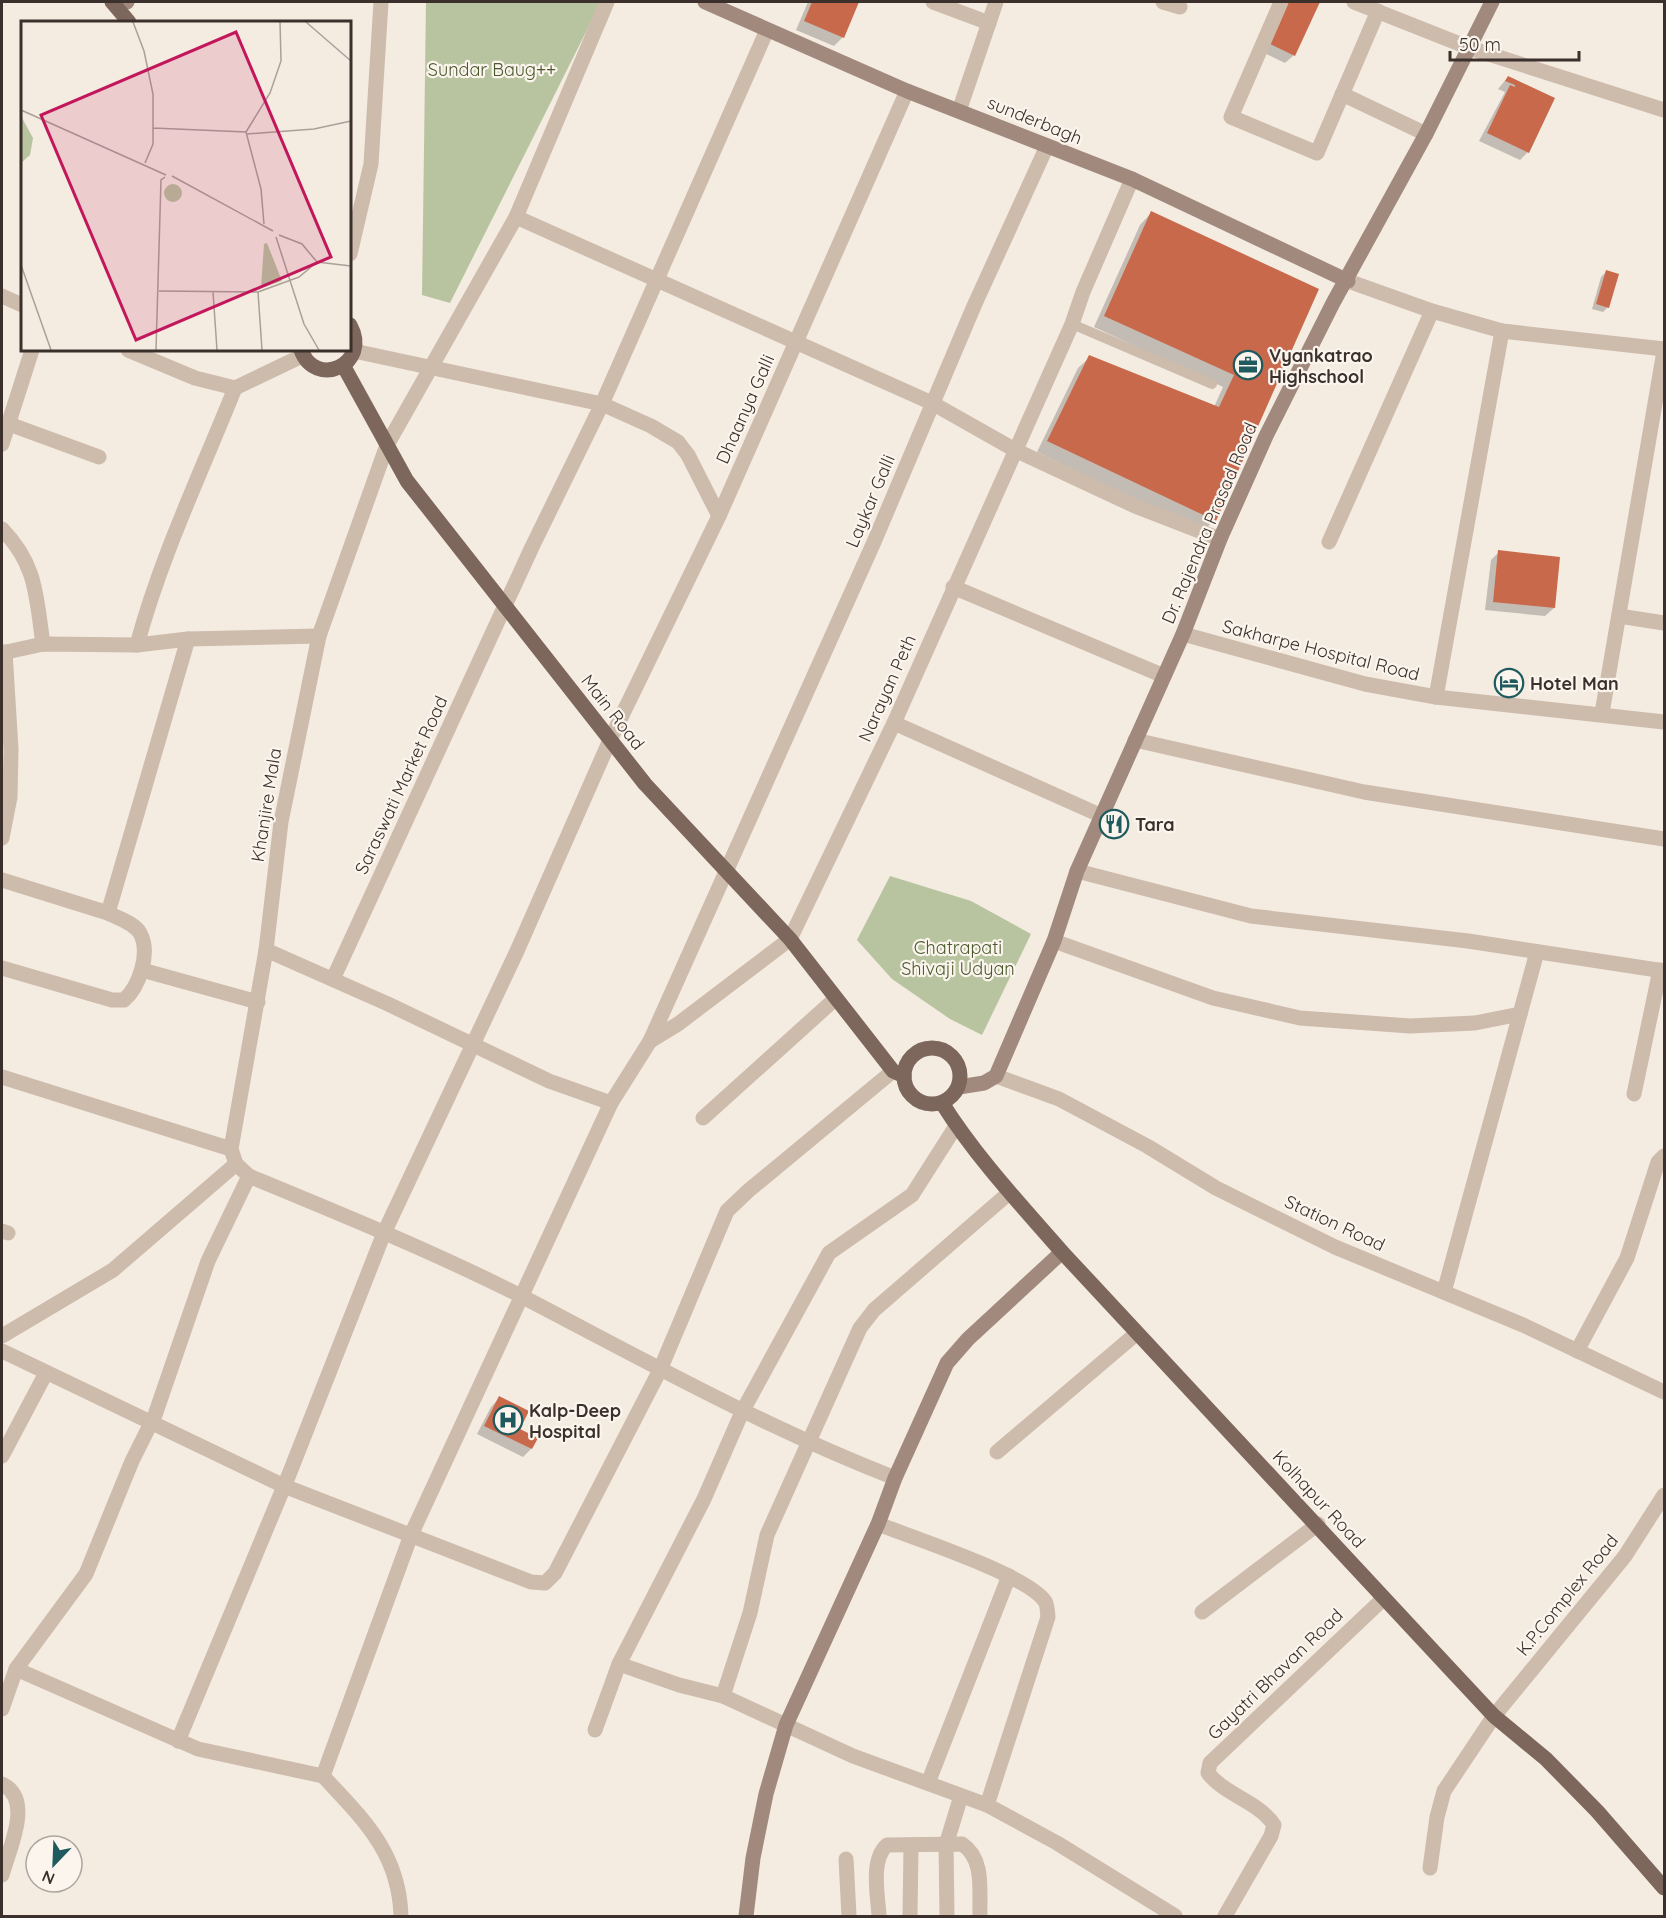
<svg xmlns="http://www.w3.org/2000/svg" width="1666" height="1918" font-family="Quicksand,sans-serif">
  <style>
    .green { fill: #b8c4a0 }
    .shadow { fill: #0003 }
    .building { fill: #c8694b }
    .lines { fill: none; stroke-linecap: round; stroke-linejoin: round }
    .service { stroke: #cdbbac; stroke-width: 10 }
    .minor { stroke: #cdbbac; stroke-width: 15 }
    .tertiary { stroke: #cdbbac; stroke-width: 15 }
    .secondary { stroke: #a18a7d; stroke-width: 15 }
    .primary { stroke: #7d675c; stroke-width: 15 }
    .labels { text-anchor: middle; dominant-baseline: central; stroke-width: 4.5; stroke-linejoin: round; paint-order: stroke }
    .park-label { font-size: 18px; fill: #4a5a2e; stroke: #fbf5ee }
    .street-label { font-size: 18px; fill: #3b302b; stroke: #fbf5ee }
    .poi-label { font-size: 18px; font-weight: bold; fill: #3b302b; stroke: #fbf5ee; text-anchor: start }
    .inset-road { fill: none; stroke: #aaa098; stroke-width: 1.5 }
    .view { fill: #c2185b; fill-opacity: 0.15; stroke: #c2185b; stroke-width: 3 }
    .inset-edge { fill: none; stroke: #3b302b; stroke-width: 3 }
  </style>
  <rect width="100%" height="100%" fill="#f4ebe1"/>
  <g class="green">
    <path d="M426 2H601L450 303 422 295Z"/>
    <path d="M890 876 971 901 1031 934 982 1035 950 1019 892 979 857 940Z"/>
  </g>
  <g class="shadow">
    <path d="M808 2H858L842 38 834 46 796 30Z"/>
    <path d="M1281 2H1318L1294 55 1285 63 1258 50Z"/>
    <path d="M1508 77 1553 99 1528 152 1520 160 1479 141 1505 92 1498 89Z"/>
    <path d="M1151 213 1317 290 1214 520 1203 532 1037 452 1078 368 1090 357 1214 407 1223 387 1094 327 1140 225Z"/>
    <path d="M1606 272 1608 307 1603 312 1592 309 1601 277Z"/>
    <path d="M1499 552 1554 608 1545 616 1485 610 1491 560Z"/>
    <path d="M499 1398 531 1449 523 1457 477 1434 491 1407Z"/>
  </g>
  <g class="building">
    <path d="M812 2H859L844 38 804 21Z"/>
    <path d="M1284 2H1320L1295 56 1266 42Z"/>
    <path d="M1508 76 1555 98 1529 153 1487 133 1510 85 1515 87V85L1505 81Z"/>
    <path d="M1151 211 1319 289 1216 521 1047 441 1089 355 1219 407 1234 375 1104 316Z"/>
    <path d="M1606 270 1619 274 1609 308 1596 304Z"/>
    <path d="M1498 550 1560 557 1555 608 1493 602Z"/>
    <path d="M499 1396 529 1411 520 1429 538 1438 532 1449 484 1426Z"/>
  </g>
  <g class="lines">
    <path class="service" d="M1072 324 1212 384"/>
    <g class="minor">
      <path d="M933 2 989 23"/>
      <path d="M1163 2 1180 7"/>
      <path d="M1281 2 1231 117 1317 153 1378 11"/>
      <path d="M1354 2 1470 48 1664 110"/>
      <path d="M1342 94 1426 134"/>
      <path d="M516 217 932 403 1015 450 1135 506 1220 539"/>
      <path d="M1348 281 1432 311 1502 331 1664 349"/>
      <path d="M2 296 22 305"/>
      <path d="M128 350 195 378 235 388 304 355"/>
      <path d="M354 351 602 404 651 426 678 442 688 455 719 516"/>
      <path d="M9 424 99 457"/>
      <path d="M2 444 32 350"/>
      <path d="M387 445 516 217 607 2"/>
      <path d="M2 529C37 565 36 596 43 644"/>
      <path d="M1329 542 1432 311"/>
      <path d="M953 587 1164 676"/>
      <path d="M1619 616 1664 623"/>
      <path d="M1183 634 1365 684 1436 697 1664 722"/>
      <path d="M137 645C161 556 201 473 235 388"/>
      <path d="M2 653 43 644 137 645 188 639 319 636"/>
      <path d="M1436 697 1502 331"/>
      <path d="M1602 713 1664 351"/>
      <path d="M894 723 1102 816"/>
      <path d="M1135 740 1364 792 1664 839"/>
      <path d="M2 838 10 797 11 749 5 652"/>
      <path d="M1077 871 1251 916 1468 941 1664 971"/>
      <path d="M2 880 108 913 188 639"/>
      <path d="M1054 941 1213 998 1300 1018 1410 1026 1475 1023 1520 1014"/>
      <path d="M266 950 388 1004 549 1081 611 1103"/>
      <path d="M2 968 112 1000H124C139 987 151 953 140 933 134 923 118 918 108 913"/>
      <path d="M142 970 258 1002"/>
      <path d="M333 979 532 547 602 404 767 30"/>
      <path d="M650 1041 678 1024 790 939 894 723 1072 324 1083 292 1132 179"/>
      <path d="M996 1076 1059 1099 1147 1146 1216 1188 1335 1247 1523 1325 1664 1392"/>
      <path d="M1634 1094 1660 970"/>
      <path d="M703 1118 835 999"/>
      <path d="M956 1126 912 1195 829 1253 742 1412 704 1499 619 1664 679 1685 723 1696 853 1756 987 1805 1057 1843 1175 1916"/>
      <path d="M2 1231 8 1233"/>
      <path d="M1444 1292 1537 952"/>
      <path d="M2 1351 284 1486 531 1582 545 1583 555 1573 660 1370 727 1211 748 1191 893 1071"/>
      <path d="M1577 1351 1627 1258 1658 1162 1664 1156"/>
      <path d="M997 1452 1137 1333"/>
      <path d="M2 1456 46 1373"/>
      <path d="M878 1524C914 1538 1024 1574 1044 1600 1048 1604 1047 1611 1048 1617L987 1805"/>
      <path d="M1202 1612 1318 1524"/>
      <path d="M16 1669 198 1749 323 1776"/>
      <path d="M723 1696 750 1613 767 1535 860 1328 874 1310 1009 1193"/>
      <path d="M2 1709 16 1669 86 1574 132 1461 155 1415 208 1261 249 1176"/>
      <path d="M595 1730 619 1664"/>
      <path d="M178 1741 290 1472 384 1233 517 951 610 740 719 516 907 91"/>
      <path d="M928 1783 1009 1576"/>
      <path d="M2 1784C34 1799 9 1849 2 1875"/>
      <path d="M846 1859 849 1916"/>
      <path d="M1430 1868 1437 1817 1444 1791 1494 1716 1625 1556 1664 1495"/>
      <path d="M401 1916C399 1853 364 1820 323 1776L411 1535 611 1103 650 1041 874 542 974 306 1047 146"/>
      <path d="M879 1916C878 1896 870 1860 887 1845L962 1844C985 1859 979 1891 980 1916"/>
      <path d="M910 1916 911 1847"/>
      <path d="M947 1916 946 1845 961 1796"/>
      <path d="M1225 1916 1271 1836 1274 1825C1258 1801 1226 1796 1208 1773L1210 1763 1383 1599"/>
    </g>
    <g class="tertiary">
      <path d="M959 111 996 2"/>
      <path d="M350 254 371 164 381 2"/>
      <path d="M387 445 319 636 281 822 266 950 231 1149 236 1164 249 1176C341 1214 434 1252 523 1297 646 1361 766 1428 895 1478"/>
      <path d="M2 1077 231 1149"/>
      <path d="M2 1336 113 1270 236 1164"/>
    </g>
    <g class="secondary">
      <path d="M705 2 907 91 1132 179 1348 281"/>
      <path d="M117 5 127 2"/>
      <path d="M959 1087 984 1083 996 1076 1054 941 1077 871 1183 634 1220 539 1266 436 1333 303 1426 134 1492 2"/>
      <path d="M746 1916 753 1858 766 1794 786 1725 878 1524 895 1478 947 1363 968 1339 1062 1252"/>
    </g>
    <g class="primary">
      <path d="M112 2 129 22"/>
      <path d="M301 350C315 389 372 365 350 325"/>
      <path d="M343 365 407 481 645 784 790 939 893 1071 904 1076"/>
      <circle cx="932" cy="1076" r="28"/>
      <path d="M942 1103C976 1157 1020 1204 1062 1252L1451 1670 1494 1716 1546 1759 1597 1811 1664 1888"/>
    </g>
  </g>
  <defs>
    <g id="office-ring" transform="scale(1.5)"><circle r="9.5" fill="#fbf5ee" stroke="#1f5a5e" stroke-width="1.5"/><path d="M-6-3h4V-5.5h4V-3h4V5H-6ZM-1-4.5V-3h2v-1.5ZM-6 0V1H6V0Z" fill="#1f5a5e"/></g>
    <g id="hotel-ring" transform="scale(1.5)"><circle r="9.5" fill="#fbf5ee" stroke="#1f5a5e" stroke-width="1.5"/><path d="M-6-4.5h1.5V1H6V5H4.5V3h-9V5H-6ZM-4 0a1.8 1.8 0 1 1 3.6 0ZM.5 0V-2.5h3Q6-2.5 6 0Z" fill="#1f5a5e"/></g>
    <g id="restaurant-ring" transform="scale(1.5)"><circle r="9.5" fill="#fbf5ee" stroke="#1f5a5e" stroke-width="1.5"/><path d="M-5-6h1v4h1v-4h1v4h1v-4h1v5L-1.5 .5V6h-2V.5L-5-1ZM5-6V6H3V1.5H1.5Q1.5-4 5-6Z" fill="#1f5a5e"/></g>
    <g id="hospital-ring" transform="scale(1.5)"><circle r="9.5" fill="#fbf5ee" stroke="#1f5a5e" stroke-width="1.5"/><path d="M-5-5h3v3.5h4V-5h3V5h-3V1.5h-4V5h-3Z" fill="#1f5a5e"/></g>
  </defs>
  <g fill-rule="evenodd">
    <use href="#office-ring" x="1248" y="365"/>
    <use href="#hotel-ring" x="1509" y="683"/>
    <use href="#restaurant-ring" x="1114" y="824"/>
    <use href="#hospital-ring" x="508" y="1420"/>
  </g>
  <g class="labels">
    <g class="park-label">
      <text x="492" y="69">Sundar Baug++</text>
      <text x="958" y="947">Chatrapati<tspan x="958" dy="21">Shivaji Udyan</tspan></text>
    </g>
    <g class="street-label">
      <text transform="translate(1035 120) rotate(22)">sunderbagh</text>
      <text transform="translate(745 409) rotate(-66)">Dhaanya Galli</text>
      <text transform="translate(870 501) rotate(-67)">Laykar Galli</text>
      <text transform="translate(1209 523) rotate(-67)">Dr. Rajendra Prasad Road</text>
      <text transform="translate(1321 650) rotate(14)">Sakharpe Hospital Road</text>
      <text transform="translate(887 688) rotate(-66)">Narayan Peth</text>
      <text transform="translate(613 712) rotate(52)">Main Road</text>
      <text transform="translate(401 785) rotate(-65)">Saraswati Market Road</text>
      <text transform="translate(266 805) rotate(-81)">Khanjire Mala</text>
      <text transform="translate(1335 1223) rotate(25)">Station Road</text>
      <text transform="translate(1319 1499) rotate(47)">Kolhapur Road</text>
      <text transform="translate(1567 1595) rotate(-51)">K.P.Complex Road</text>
      <text transform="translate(1275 1674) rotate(-44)">Gayatri Bhavan Road</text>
    </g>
    <g class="poi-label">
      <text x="1269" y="355">Vyankatrao<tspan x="1269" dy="21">Highschool</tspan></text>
      <text x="1530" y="683">Hotel Man</text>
      <text x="1135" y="824">Tara</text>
      <text x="529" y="1410">Kalp-Deep<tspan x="529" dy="21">Hospital</tspan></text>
    </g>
  </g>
  <g transform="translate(21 21)">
    <rect width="330" height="330" fill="#f4ebe1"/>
    <path d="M0 95 12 117 9 134 0 142ZM143 172a9 9 0 1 1 18 0a9 9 0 1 1-18 0ZM246 222 261 260 240 267 243 223Z" fill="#b8c4a0"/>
    <path class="inset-road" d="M112 1 123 30 132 73V123L124 142M285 1 330 40M0 89 145 154M132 107 225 111 240 168 243 203M225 111 249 72 260 40 259 1M226 113 293 108 330 100M151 155 252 210M258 214 281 223 296 241 330 245M255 216 283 303 298 329M0 244 30 329M138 270 237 271 241 329M192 271 196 329M237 271 278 256 296 241M135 329 140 159 144 156"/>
    <path class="view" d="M215 11 310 236 115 319 20 94Z"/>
    <rect width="330" height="330" class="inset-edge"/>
  </g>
  <rect width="1666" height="1918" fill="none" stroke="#3b302b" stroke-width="6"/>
  <g transform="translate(54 1864) rotate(203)"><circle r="28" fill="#fbf5ee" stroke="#aea6a0" stroke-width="1.5"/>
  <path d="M0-4.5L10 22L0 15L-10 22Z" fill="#1f5a5e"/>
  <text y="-9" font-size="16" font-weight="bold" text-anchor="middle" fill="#3b302b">N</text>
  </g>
  <path d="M1450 51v9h129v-9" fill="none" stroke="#3b302b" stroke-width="3"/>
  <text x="1459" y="51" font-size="18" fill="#3b302b" stroke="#fbf5ee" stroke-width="4.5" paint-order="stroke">50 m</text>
</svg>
